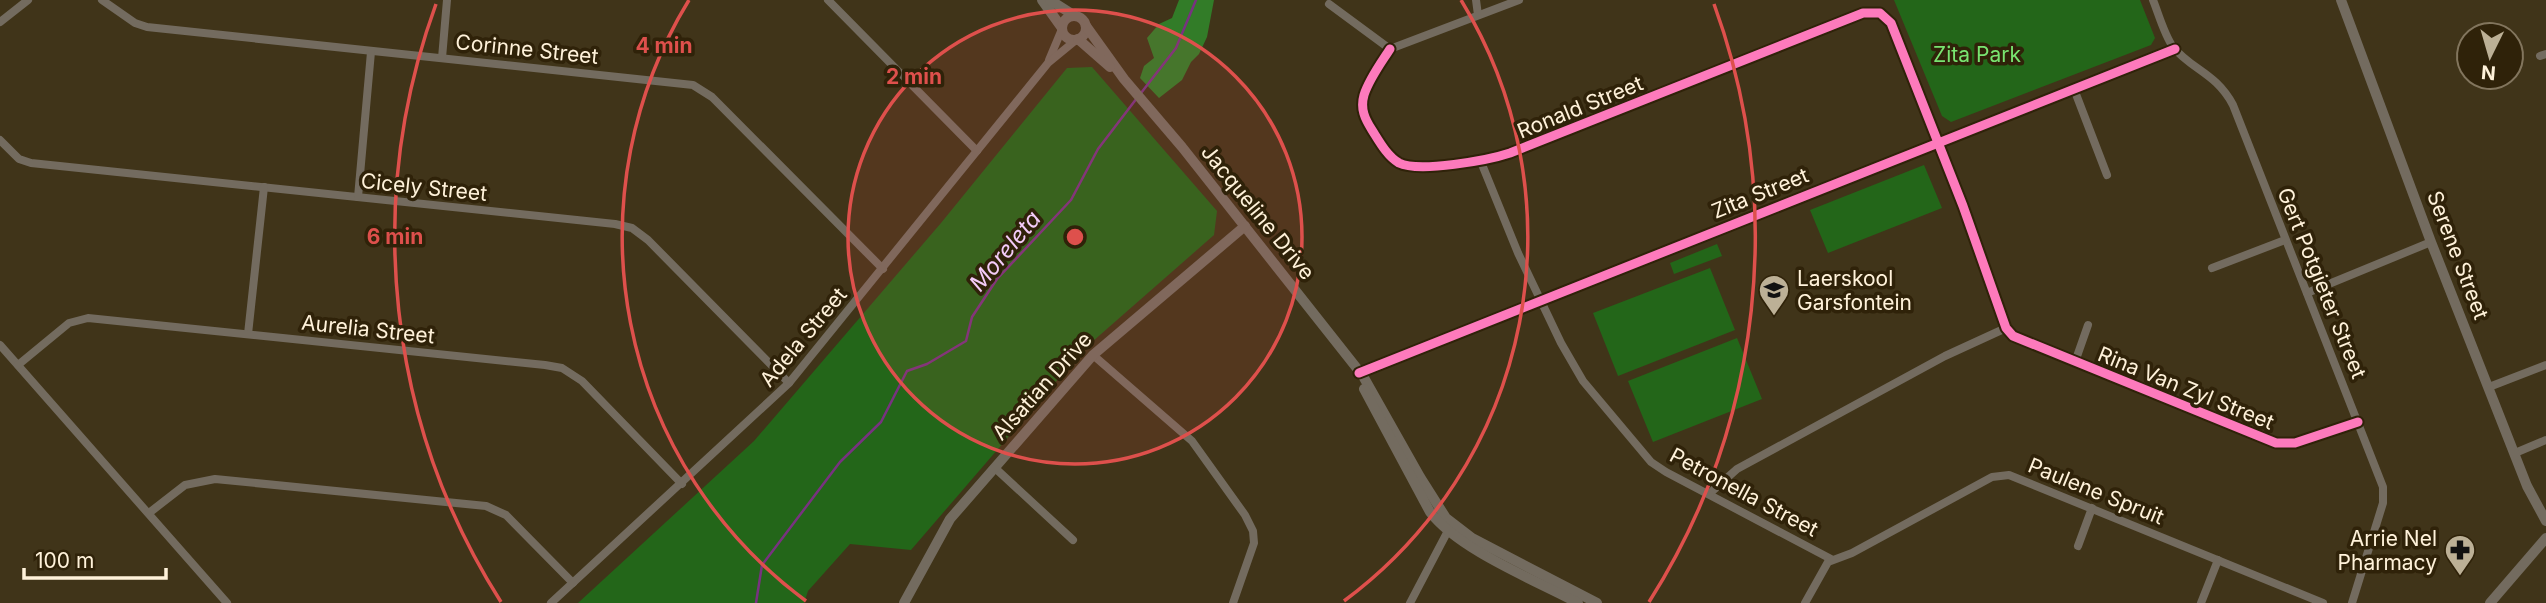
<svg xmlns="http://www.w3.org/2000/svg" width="2546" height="603" font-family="Inter,sans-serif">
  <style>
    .green { fill: #236619 }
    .forest { fill: #327c28 }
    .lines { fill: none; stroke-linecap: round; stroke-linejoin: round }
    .stream { stroke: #783280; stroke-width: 2.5 }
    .minor { stroke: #736b5f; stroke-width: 8 }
    .tertiary { stroke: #736b5f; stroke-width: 10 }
    .cycleway-casing { stroke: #2f2209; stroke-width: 13 }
    .cycleway { stroke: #fd7abc; stroke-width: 9 }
    .ring { fill: none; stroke: #de504c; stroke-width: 3.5 }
    .labels { text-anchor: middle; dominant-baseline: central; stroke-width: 7; stroke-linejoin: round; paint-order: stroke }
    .street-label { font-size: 21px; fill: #fff2da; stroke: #2f2209 }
    .park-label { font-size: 21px; fill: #79e470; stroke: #2f2209 }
    .poi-label { font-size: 21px; fill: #fff2da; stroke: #2f2209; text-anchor: start }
    .water-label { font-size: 23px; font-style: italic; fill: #f4ccf9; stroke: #2f2209 }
    .centre { fill: #de504c; stroke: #2f2209; stroke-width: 3.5 }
    .ring-label { font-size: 21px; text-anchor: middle; font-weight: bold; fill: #de504c; stroke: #2f2209; stroke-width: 7; stroke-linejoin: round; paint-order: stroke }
  </style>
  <rect width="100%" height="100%" fill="#403419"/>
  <g class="green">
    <path d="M1894 0H2140L2155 38 2151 45 1951 122 1942 116Z"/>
    <path d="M1092 67 1217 211 1214 235 1084 349 911 550 850 544 808 591 804 603H578L754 441 941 223 1067 68Z"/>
    <path d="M1924 165 1942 208 1828 253 1810 210Z"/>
    <path d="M1717 244 1722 256 1674 274 1670 263Z"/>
    <path d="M1710 268 1735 330 1618 376 1593 313Z"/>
    <path d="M1737 338 1762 399 1653 442 1628 381Z"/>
  </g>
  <path class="forest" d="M1179 0H1214L1207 37 1199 54 1191 62 1182 80 1159 98 1140 78 1144 66 1154 58 1147 38 1159 24 1172 18Z"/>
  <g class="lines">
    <g class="stream">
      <path d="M1141 93 1176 48 1196 0"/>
      <path d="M756 603 762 565 840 462 881 422 907 371 927 364 966 341 972 317 997 279 1071 200 1098 149 1137 98"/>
    </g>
    <g class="minor">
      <path d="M102 0 135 23 147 27 693 85 712 97 883 269"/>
      <path d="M828 0 977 151"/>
      <path d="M1476 0 1478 15"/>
      <path d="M2153 0C2159 15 2164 34 2173 47 2192 70 2216 73 2233 105L2383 487V503L2352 603"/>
      <path d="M1329 4 1390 49"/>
      <path d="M0 22 28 0"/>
      <path d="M1390 49C1381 63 1369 79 1364 95 1360 109 1365 119 1372 130 1379 141 1387 156 1399 163 1419 173 1489 160 1510 153L1863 13H1880L1891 23 1963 206 2006 328 2013 336 2276 443H2295L2358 422"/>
      <path d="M1390 49 1519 0"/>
      <path d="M2540 56 2546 54"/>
      <path d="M442 58 447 0"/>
      <path d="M1049 60 1062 29"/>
      <path d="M2074 89 2107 175"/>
      <path d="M0 140 19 159 31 163 615 224 632 228 648 240 789 383"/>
      <path d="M1481 162 1518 253 1561 343 1583 381 1651 462 1666 472 1831 559"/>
      <path d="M358 197 371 52"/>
      <path d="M2212 268 2285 240"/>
      <path d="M2307 293 2431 242"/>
      <path d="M248 334 264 187"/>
      <path d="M0 345 227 603"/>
      <path d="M1093 355 1192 441 1245 515 1253 531 1254 543 1233 603"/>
      <path d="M2075 362 2088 325"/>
      <path d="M18 365 69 323 88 318 545 365 562 368 582 381 682 484"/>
      <path d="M1359 373 2175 49"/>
      <path d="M2489 387 2546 365"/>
      <path d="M2515 453 2546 440"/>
      <path d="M995 468 1073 540"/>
      <path d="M1709 494 1737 469 1945 356 2006 328"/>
      <path d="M149 513 185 485 215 479 486 506 506 515 573 583"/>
      <path d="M2078 546 2092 508"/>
      <path d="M551 603 789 383 1048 63 1076 40"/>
      <path d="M1410 603 1451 525"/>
      <path d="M1805 603 1828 562 1852 553 1992 477 2009 475 2323 603"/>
      <path d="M2201 603 2218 560"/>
    </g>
    <g class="tertiary">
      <path d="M1042 0 1062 28"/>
      <path d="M1050 0 1075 16"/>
      <path d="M2341 0 2431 242 2527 486 2546 521"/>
      <circle cx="1074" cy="28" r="12"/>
      <path d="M1086 26 1124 79 1182 147 1363 376 1420 477 1446 518 1472 538 1597 603"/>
      <path d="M1078 39 1110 67"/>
      <path d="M1364 389 1430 512C1459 550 1535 580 1578 603"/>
      <path d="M904 603 950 519 1093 355 1245 226"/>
      <path d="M2490 603 2546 538"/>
    </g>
    <g class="cycleway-casing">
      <g id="cycleway">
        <path d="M1390 49C1381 63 1369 79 1364 95 1360 109 1365 119 1372 130 1379 141 1387 156 1399 163 1419 173 1489 160 1510 153L1863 13H1880L1891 23 1963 206 2006 328 2013 336 2276 443H2295L2358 422"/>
        <path d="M1359 373 2175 49"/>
      </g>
    </g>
    <use href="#cycleway" class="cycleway"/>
  </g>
  <circle cx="1075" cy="237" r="227" fill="#de504c" fill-opacity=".12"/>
  <g class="ring">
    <circle cx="1075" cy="237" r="227"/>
    <path d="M806 601A453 453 0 0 1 689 0M1461 0A453 453 0 0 1 1344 601"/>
    <path d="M501 602A680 680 0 0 1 436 4M1714 4A680 680 0 0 1 1649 602"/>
  </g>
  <defs>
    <g id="school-pin" transform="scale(1.575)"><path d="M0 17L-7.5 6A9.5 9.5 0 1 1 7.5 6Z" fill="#bcb096" stroke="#2f2209"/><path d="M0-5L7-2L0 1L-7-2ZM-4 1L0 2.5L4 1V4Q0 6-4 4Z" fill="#111"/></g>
    <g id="pharmacy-pin" transform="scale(1.575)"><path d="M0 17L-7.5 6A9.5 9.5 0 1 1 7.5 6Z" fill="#bcb096" stroke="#2f2209"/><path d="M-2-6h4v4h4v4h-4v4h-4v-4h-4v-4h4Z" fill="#111"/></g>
  </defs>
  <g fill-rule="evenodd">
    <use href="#school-pin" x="1774" y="290"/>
    <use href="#pharmacy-pin" x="2460" y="550"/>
  </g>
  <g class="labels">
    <g class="street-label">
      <text transform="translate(527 49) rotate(6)">Corinne Street</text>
      <text transform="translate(1580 107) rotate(-22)">Ronald Street</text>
      <text transform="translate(424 187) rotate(6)">Cicely Street</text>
      <text transform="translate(1760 193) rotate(-22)">Zita Street</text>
      <text transform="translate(1258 212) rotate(51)">Jacqueline Drive</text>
      <text transform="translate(2458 255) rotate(69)">Serene Street</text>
      <text transform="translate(2322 283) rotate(68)">Gert Potgieter Street</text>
      <text transform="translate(368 329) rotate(6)">Aurelia Street</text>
      <text transform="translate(803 337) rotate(-50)">Adela Street</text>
      <text transform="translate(1042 386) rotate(-48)">Alsatian Drive</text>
      <text transform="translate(2186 388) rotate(22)">Rina Van Zyl Street</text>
      <text transform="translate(2096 491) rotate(22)">Paulene Spruit</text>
      <text transform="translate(1744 492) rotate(28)">Petronella Street</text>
    </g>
    <g class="park-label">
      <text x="1977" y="54">Zita Park</text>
    </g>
    <g class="poi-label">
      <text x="1797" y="278">Laerskool<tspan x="1797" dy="24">Garsfontein</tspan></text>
      <text x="2437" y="538" text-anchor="end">Arrie Nel<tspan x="2437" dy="24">Pharmacy</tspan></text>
    </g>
    <g class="water-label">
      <text transform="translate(1005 251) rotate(-50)">Moreleta</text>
    </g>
  </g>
  <circle cx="1075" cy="237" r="10" class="centre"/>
  <g class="ring-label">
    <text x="664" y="53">4 min</text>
    <text x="914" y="84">2 min</text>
    <text x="395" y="244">6 min</text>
  </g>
  <g transform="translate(2490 56) rotate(185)"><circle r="33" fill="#2f2209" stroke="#82755d" stroke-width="2"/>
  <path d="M0-5L12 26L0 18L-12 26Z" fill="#bcb096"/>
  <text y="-10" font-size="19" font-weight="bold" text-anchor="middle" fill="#fff2da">N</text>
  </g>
  <path d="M24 568v10h142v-10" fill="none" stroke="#fff2da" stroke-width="3.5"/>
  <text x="35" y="568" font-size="21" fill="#fff2da" stroke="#2f2209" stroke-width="5" paint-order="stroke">100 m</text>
</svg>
